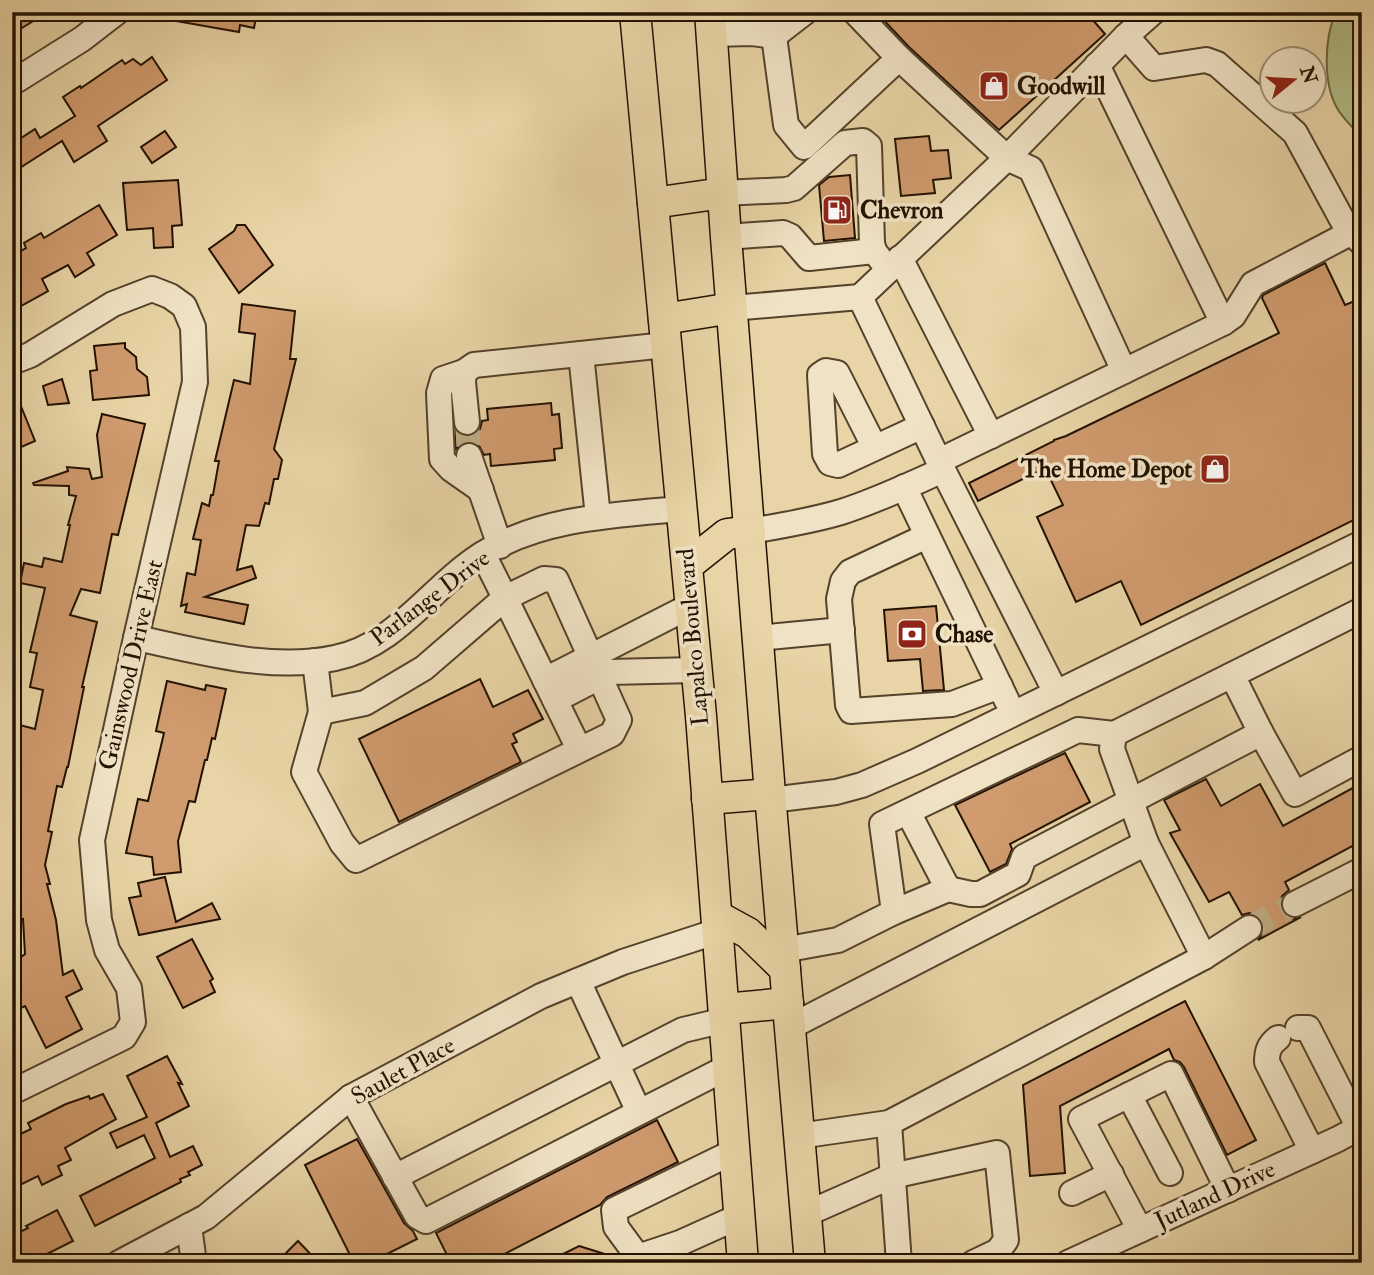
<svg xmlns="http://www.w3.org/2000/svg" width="1374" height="1275" font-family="'IM FELL Double Pica',serif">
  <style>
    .green { fill: #b3bd88; stroke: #6a6845; stroke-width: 2 }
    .building { fill: #d09b6e; stroke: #221202; stroke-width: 2 }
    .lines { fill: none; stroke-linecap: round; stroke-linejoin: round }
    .minor-tunnel { stroke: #c0ad85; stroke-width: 24; stroke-dasharray: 24 12; stroke-linecap: butt }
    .minor-casing { stroke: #54422b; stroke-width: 28 }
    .major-casing { stroke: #221202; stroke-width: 33 }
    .minor { stroke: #f0e3c5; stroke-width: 24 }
    .major { stroke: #e8d4a6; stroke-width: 30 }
    .labels { text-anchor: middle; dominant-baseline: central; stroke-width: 7; stroke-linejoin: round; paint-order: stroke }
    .poi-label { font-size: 24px; font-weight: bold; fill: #221202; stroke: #f0e3c5; text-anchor: start }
    .street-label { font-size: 24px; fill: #221202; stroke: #f0e3c5 }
  </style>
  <rect width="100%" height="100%" fill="#e8d4a6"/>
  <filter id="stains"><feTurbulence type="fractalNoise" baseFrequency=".00286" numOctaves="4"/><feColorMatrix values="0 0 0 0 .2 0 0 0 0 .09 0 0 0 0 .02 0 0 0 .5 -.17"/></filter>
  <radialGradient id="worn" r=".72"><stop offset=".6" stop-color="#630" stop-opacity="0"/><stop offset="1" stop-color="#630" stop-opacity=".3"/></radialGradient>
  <path class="green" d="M1336 12H1362V138C1354 128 1343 119 1337 108 1323 83 1324 38 1336 12Z"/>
  <g class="building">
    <path d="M12 12H48L12 34Z"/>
    <path d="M171 12H257L254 28 240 25 239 32 170 20Z"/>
    <path d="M876 12H1086L1105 34 999 130 909 47Z"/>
    <path d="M152 57 167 80 98 126 107 141 74 162 62 141 12 173V144L35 129 40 138 75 116 63 97 80 86 81 88 122 60 125 64 133 59 141 65Z"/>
    <path d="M165 131 176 147 152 163 141 147Z"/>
    <path d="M929 136 931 151 948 150 951 178 933 180 935 193 901 196 895 139Z"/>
    <path d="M850 175 855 238 824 241 819 185 829 177Z"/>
    <path d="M178 180 182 225 172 226 173 247 154 248 153 228 127 230 123 183Z"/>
    <path d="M99 205 117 235 87 253 94 265 75 277 68 265 42 279 48 291 12 311V256L26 248 24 243 41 233 44 238Z"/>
    <path d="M237 225H245L273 265 239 293 209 249 234 231Z"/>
    <path d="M1325 263 1345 305 1362 298V516L1141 625 1121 581 1076 602 1037 517 1063 505 1045 468 978 501 969 483 1054 441V440L1066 436 1279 333 1262 298 1263 295Z"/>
    <path d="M242 304 295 311 290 359H296L274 449 282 460 278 479H274L269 504 265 503 259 526 246 525 237 570 252 566 256 578 205 597 248 605 244 624 185 612 187 604 181 606 187 573 195 575 201 540 193 539 202 503 209 506 211 495H213L219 461H215L234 380 250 384 255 334 239 332Z"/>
    <path d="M125 343V348L136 357 137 369 147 377 149 395 93 400 90 371 97 370 94 346Z"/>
    <path d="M62 379 69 403 48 405 43 386Z"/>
    <path d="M12 384 35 441 12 451Z"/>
    <path d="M551 403 552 415 559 414 562 448 554 449 555 460 491 466 490 454 484 455 478 444 471 441 465 442 456 449V431L462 436 468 437 475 434 480 429 482 421 488 420 487 409Z"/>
    <path d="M102 414 145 424 118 535 112 534 100 593 81 589 70 615 97 622 82 687H84L68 767H67L62 787 57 786 48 831 52 832 45 865 50 884H47L56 920 63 975 73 970 82 989 66 997 82 1029 46 1048 25 1006 12 1012V964L25 954 23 919 12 921V868L17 843 12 842V723L35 729 43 690 30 687 37 653 30 652 45 588 20 583 24 563 42 567 44 558 62 562 70 525H68L76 496 69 495V486L34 485 33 483 68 471 67 467 89 469 92 479 102 477 97 435Z"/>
    <path d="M936 606 944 690 923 691 920 659 888 661 884 610Z"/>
    <path d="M480 679 493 707 528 690 543 719 513 734 517 742 512 744 521 762 399 822 359 739Z"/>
    <path d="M167 681 205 690 206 685 226 689 215 739 212 738 207 760H205L195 802 189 801 178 841 181 872 154 875 152 857 126 853 138 799 148 801 164 733 156 731Z"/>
    <path d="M1065 753 1090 802 1010 844 1012 849 1006 864 990 872 955 805Z"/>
    <path d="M1206 779 1221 806 1260 784 1283 826 1362 783V841L1285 882 1289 890 1282 896 1280 903 1282 910 1287 917 1295 919 1301 917 1258 940 1262 934 1264 928 1261 919 1255 915 1249 913 1242 915 1229 892 1209 902 1170 833 1180 830 1164 800Z"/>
    <path d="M165 877 176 922 212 903 220 919 139 935 129 898 141 896 138 883Z"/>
    <path d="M192 939 213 979 210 981 215 992 183 1008 157 957Z"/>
    <path d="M1185 1001 1256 1140 1227 1155 1184 1067 1180 1062 1174 1060 1169 1049 1060 1106 1065 1173 1030 1176 1023 1085Z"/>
    <path d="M167 1056 182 1084 178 1083 189 1106 156 1123 170 1157 193 1146 202 1165 188 1172 190 1175 180 1179 181 1182 95 1226 80 1196 155 1158 144 1135 117 1148 110 1133 147 1117 127 1076Z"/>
    <path d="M103 1094 116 1119 65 1148 71 1160 58 1166 62 1175 42 1185 38 1176 18 1186 12 1173V1138L31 1129 28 1123 66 1104 89 1096 90 1099Z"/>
    <path d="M657 1120 678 1162 607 1197 600 1205 487 1263H451L436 1233Z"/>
    <path d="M357 1139 404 1223 413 1231 417 1239 369 1263H354L305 1165Z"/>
    <path d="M57 1210 73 1241 29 1263H12V1236L28 1228 26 1226Z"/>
    <path d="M298 1241 319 1263H276Z"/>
    <path d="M579 1246 621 1259V1263H545Z"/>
  </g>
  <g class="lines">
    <g class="minor-tunnel">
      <path d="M467 422 469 456"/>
      <path d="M1249 928 1295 904"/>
    </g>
    <g class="minor-casing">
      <g id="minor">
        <path d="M805 12 774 36 786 125 804 147 899 58"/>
        <path d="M855 12 899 58 1007 158 1126 36 1153 12"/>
        <path d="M711 34 752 33 774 36 773 12"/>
        <path d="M1126 36 1154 68 1206 60 1217 64 1295 133 1345 225 1361 242"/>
        <path d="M1097 65 1223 323"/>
        <path d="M12 83 82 39 117 12"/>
        <path d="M723 193 786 190 794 188 845 143 863 141 869 146 872 243 874 251 888 269"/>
        <path d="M726 237 783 233 790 236 809 258 874 251"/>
        <path d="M900 258 991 436"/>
        <path d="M860 297 943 470 1056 693"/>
        <path d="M732 308 860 297 1007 158 1031 169 1124 371"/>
        <path d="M581 354 598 517"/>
        <path d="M12 362 30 355 113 304 152 289 170 296 184 306 193 327 195 382 136 638 92 840 99 920 107 950 129 988 133 1022 124 1037 12 1092"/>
        <path d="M464 372 443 379 439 393 442 459 451 469 481 490"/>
        <path d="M467 422 463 382 464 372 474 365 666 345"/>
        <path d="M875 448 837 373 826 371 820 375 825 454 830 463 838 465 922 426"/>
        <path d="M469 456 500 546"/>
        <path d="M939 461 1223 323 1233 316 1253 284 1352 232"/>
        <path d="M904 487 1007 701"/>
        <path d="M750 531C780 526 811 521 841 512 876 501 909 485 943 470"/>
        <path d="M927 536 850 572 843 581 839 599 848 705 851 711 952 704 1000 686"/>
        <path d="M136 638C200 651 269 672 335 658 396 646 431 587 481 555 540 518 613 515 681 509"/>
        <path d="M758 638 842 630"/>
        <path d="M315 661 321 712 365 703 424 668 505 598 483 554"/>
        <path d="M1232 675 1261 733 1295 794 1362 758"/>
        <path d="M545 680 690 606"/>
        <path d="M555 700 609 672 696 670"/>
        <path d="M321 712 304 772 342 843 356 860 612 734 619 720 556 580 544 579 505 598 579 749"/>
        <path d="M1114 734 1112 749 1146 843"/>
        <path d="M771 800 836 792 862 785 917 761 1362 543"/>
        <path d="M948 889 971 894H980L1018 874 1024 857 1261 733"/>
        <path d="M1295 904 1362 870"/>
        <path d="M894 912 948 889 908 812"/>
        <path d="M783 950 838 940 894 912 882 824 1078 730 1114 734 1362 610"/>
        <path d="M578 981 639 1112"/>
        <path d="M790 1027 1146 843 1204 957"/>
        <path d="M1298 1028H1308L1359 1128"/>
        <path d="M1278 1038C1269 1045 1267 1051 1267 1062L1312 1151"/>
        <path d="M1129 1095 1170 1173"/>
        <path d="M351 1097 417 1216 426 1221 728 1067"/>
        <path d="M889 1123 899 1263"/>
        <path d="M799 1136 889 1123 1204 957 1249 928"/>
        <path d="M735 1151 614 1210 616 1227 638 1257 680 1243 740 1216"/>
        <path d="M395 1177 683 1030 725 1020"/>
        <path d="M1072 1193 1111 1174"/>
        <path d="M806 1214 892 1176 997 1153 1006 1240 998 1251 973 1263"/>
        <path d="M189 1226 194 1263"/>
        <path d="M1140 1230 1081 1119 1171 1074 1228 1190"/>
        <path d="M119 1263 206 1217 351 1097 541 996 623 962 718 931"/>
        <path d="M1068 1263 1338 1139 1362 1126"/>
      </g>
    </g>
    <g class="major-casing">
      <g id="major">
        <path d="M635 12 701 716 743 1263"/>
        <path d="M710 12 726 237 770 794 810 1263"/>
        <path d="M653 203 723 193"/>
        <path d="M664 319 732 308"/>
        <path d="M688 565 727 534 750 531"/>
        <path d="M707 799 770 794"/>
        <path d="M717 916 748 933 785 969"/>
        <path d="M724 1009 788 1003"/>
      </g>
    </g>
    <use href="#minor" class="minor"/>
    <use href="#major" class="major"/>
  </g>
  <defs>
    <g id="shop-square" transform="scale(1.575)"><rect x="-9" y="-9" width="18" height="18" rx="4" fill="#8f2418" stroke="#f0e3c5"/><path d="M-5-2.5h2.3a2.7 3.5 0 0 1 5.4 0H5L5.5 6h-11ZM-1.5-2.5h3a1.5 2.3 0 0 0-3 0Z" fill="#fff"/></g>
    <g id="fuel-square" transform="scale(1.575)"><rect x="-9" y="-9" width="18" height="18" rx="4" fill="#8f2418" stroke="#f0e3c5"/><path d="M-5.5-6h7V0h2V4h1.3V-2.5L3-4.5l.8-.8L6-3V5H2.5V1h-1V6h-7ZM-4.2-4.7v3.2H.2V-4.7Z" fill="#fff"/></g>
    <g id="bank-square" transform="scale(1.575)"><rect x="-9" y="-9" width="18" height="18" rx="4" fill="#8f2418" stroke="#f0e3c5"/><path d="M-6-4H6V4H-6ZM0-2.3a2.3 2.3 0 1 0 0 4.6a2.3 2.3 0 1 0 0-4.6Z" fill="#fff"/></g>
  </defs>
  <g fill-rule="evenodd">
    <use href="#shop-square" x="994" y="86"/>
    <use href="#fuel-square" x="837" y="210"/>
    <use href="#shop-square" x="1215" y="469"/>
    <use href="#bank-square" x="912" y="634"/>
  </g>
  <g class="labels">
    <g class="poi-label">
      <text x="1017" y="86">Goodwill</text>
      <text x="860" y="210">Chevron</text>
      <text x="1192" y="469" text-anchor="end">The Home Depot</text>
      <text x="935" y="634">Chase</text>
    </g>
    <g class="street-label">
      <text transform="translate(430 598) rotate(-37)">Parlange Drive</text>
      <text transform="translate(693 637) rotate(-95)">Lapalco Boulevard</text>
      <text transform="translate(131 665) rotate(-77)">Gainswood Drive East</text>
      <text transform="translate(403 1071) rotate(-29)">Saulet Place</text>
      <text transform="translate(1215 1195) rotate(-25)">Jutland Drive</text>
    </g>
  </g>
  <rect width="1374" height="1275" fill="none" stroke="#e8d4a6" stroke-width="42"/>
  <rect x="14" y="14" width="1346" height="1247" fill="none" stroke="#221202" stroke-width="3.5"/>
  <rect x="21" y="21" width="1332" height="1233" fill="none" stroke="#221202" stroke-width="2"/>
  <g transform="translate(1293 80) rotate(72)"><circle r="33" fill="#f0e3c5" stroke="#9e8f77" stroke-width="2"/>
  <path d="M0-5L12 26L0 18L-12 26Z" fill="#8f2418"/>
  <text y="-10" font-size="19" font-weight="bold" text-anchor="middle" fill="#221202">N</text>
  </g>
  <rect width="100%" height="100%" filter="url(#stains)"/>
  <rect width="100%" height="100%" fill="url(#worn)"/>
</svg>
